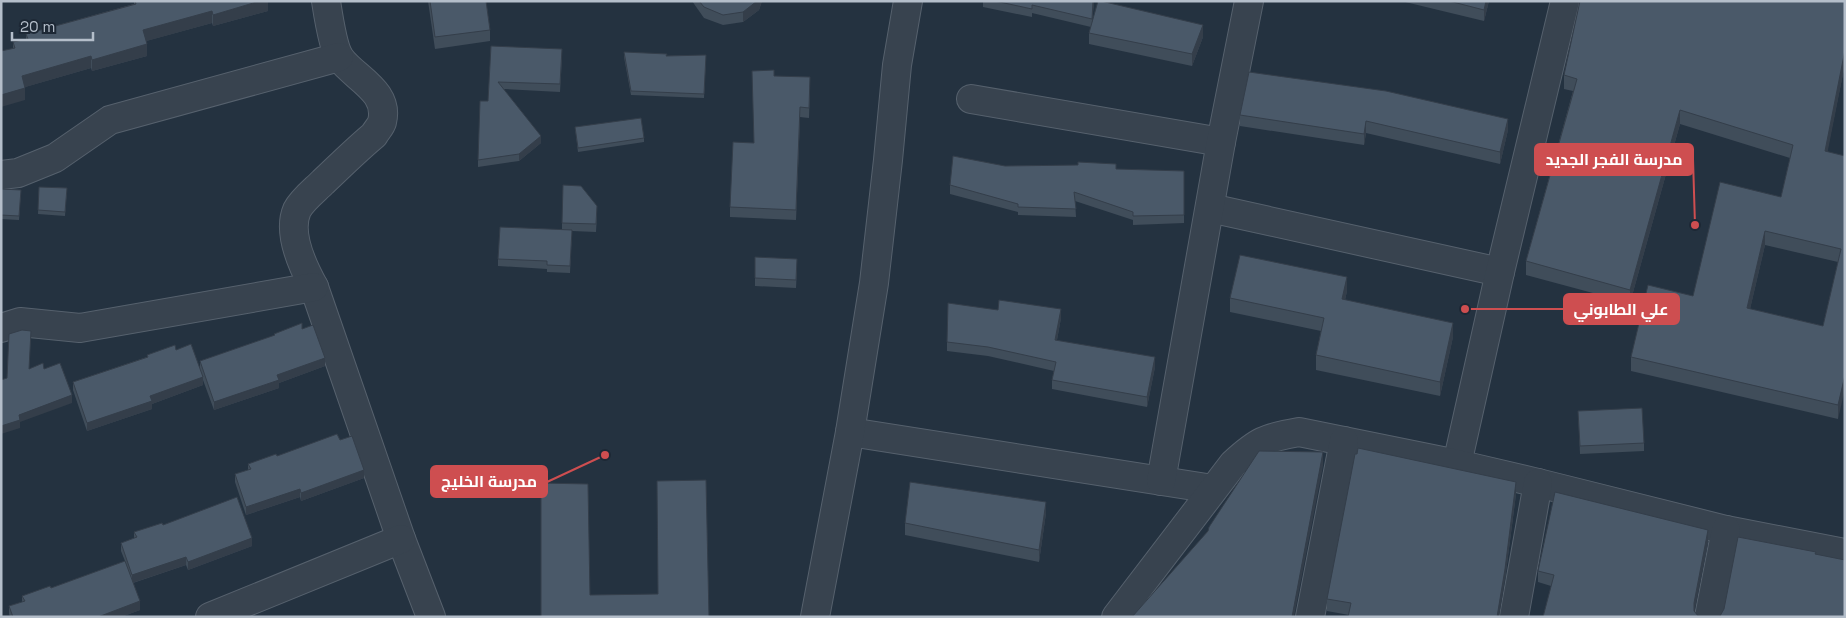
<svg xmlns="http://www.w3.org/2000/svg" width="1846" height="618" font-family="'Space Grotesk',Cairo,sans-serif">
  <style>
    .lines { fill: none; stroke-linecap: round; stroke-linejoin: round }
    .minor-casing { stroke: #56616d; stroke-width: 30 }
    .minor { stroke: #38434f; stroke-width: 28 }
    .wall { fill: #404d5a; fill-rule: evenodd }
    .shaded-wall { fill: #343e4a }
    .building { fill: #4a5969; stroke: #343e4a; fill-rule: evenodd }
    .leader { fill: none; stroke: #ce4e50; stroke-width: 2 }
    .callout-dot { fill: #ce4e50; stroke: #1d2835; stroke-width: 2 }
    .callout { fill: #ce4e50; stroke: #ce4e50; stroke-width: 2 }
    .callout-label { font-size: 16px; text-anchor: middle; font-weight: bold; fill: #fff }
  </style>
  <rect width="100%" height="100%" fill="#243240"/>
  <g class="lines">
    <g class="minor-casing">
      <g id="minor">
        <path d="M326 1C328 14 333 48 340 58 354 78 390 91 382 122 381 126 376 131 374 135 356 150 340 166 323 182 315 190 302 200 297 210 287 233 303 267 314 287L401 539 431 617"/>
        <path d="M971 99 1221 142"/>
        <path d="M1 175 18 173 55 158 110 120 339 57"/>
        <path d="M1210 208 1500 272"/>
        <path d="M1 328 20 322 80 328 314 287"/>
        <path d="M850 432 1213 489"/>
        <path d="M1457 464 1500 272 1565 1"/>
        <path d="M1161 481 1221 142 1249 1"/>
        <path d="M210 617 401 539"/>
        <path d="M815 617 850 432 874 283 888 160 897 65 908 1"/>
        <path d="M1116 617 1233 464C1258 441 1265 438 1299 432L1457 464 1538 483 1726 530 1845 553"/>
        <path d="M1310 617 1344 441"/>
        <path d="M1514 617 1538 483"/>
        <path d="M1709 617 1726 530"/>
      </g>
    </g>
    <use href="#minor" class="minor"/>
  </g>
  <g class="wall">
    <path d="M134 1H268V11L213 26 212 23 146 41 147 56 92 71 91 68 25 87V100L13 48V42L26 39V34L134 4Z"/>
    <path d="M428 1H486L490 30V41L435 49Z"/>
    <path d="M692 1H762L759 10 743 22 723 25 704 18Z"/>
    <path d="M983 1H1094L1092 23 1203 37 1192 66 1089 44V33L1091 27 1032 13V17L983 7Z"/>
    <path d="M1401 1H1489L1484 21Z"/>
    <path d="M1845 1V64L1827 152 1845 156 1838 419 1631 371V357L1693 296 1781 197 1790 158 1680 124 1630 303 1526 275V261L1573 91 1564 89V75ZM1765 245 1838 262 1823 326 1750 309Z"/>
    <path d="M491 46 562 57 560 92 504 89 541 143 519 161 478 167V160L488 101Z"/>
    <path d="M624 52 666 56 706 55 704 98 631 95 624 57Z"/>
    <path d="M1249 72 1508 130 1500 164 1366 133 1364 145 1240 126V115Z"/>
    <path d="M774 76 810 87 809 118 800 117 796 220 730 217V207L754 143Z"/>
    <path d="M575 127 644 138V142L578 152Z"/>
    <path d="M1005 166 1116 169 1184 171V223L1133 225V220L1075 201 1076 217 1018 215V212L950 194V185Z"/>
    <path d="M39 187 67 188 65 216 38 214Z"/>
    <path d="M1 189 21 190 19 220 1 219Z"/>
    <path d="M597 215 596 232 572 231 570 273 547 272V269L498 266V259L562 230V223Z"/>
    <path d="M755 257 797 267 796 288 755 286Z"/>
    <path d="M1347 291 1345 300 1453 337 1440 396 1316 370V355L1321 331 1230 312V298Z"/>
    <path d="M998 310 1061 318 1057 340 1155 367 1147 407 1052 389V380L1054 371 988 356 947 351V342Z"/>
    <path d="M302 329 325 366 279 383V388L214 410 203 380V385L152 404V409L87 431 73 390V382L147 357V355L200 367V361L274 336V334Z"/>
    <path d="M1578 411 1644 443V451L1580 454Z"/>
    <path d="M340 440 364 478 301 501 300 497 246 515 235 482V474L248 470V464Z"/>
    <path d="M1516 494 1505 580 1349 615 1327 611V599Z"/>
    <path d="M1046 513 1039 562 905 535V523Z"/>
    <path d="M163 525 252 546 188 570 186 565 133 583 140 610 121 617H10L9 614V606L22 602V596L51 588 125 561 121 551V543L134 538V532Z"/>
    <path d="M1708 542 1694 611 1551 586 1538 582V571Z"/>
  </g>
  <g class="shaded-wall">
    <path d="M260 1H268V11L213 26V15Z"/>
    <path d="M757 1H762L759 10 743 22V12Z"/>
    <path d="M1093 1H1094L1092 27V19Z"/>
    <path d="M1486 1H1489L1484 21V10Z"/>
    <path d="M212 11V23L143 42V30Z"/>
    <path d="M1203 25V37L1192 66V54Z"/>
    <path d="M147 44V56L92 71V60Z"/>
    <path d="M1845 50V64L1825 165V151Z"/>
    <path d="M91 56V68L22 88V76Z"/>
    <path d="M25 88V100L1 107V95Z"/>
    <path d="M800 107V117L796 220V210Z"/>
    <path d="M1680 110V124L1630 303V290Z"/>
    <path d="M1508 119V130L1500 164V152Z"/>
    <path d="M1366 121V133L1364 145V134Z"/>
    <path d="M541 136V143L519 161V154Z"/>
    <path d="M1765 231V245L1747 322V308Z"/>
    <path d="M1347 277V291L1342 313V299Z"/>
    <path d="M1061 309V318L1055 350V340Z"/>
    <path d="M1453 323V337L1440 396V382Z"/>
    <path d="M1155 357V367L1147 407V397Z"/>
    <path d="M325 358V366L279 383V388L214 410V402L277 375Z"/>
    <path d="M1845 375V389L1838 419V405Z"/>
    <path d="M203 377V385L152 404V409L87 431V423L150 396Z"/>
    <path d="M72 395V403L20 422V428L1 434V426L19 415Z"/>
    <path d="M1323 452V466L1294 617H1292Z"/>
    <path d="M364 470V478L301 501V493Z"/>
    <path d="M1516 482V494L1505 580 1499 617H1497Z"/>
    <path d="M300 489V497L246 515V507Z"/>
    <path d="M1046 502V513L1039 562V550Z"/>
    <path d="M1708 530V542L1694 614V603Z"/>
    <path d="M252 538V546L188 570V562Z"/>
    <path d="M186 557V565L132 583V575Z"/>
    <path d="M140 601V610L121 617H98Z"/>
  </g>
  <g class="building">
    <path d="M135 1H260L213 15 212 11 143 30 147 44 92 60 91 56 22 76 25 88 1 95V51L15 48 13 42 28 39 26 34 136 4Z"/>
    <path d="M430 1H486L490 30 435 37Z"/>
    <path d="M699 1H757L743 12 723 15 704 7Z"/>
    <path d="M995 1H1093L1092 19 1032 5V9Z"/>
    <path d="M1098 1H1101L1203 25 1192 54 1089 33Z"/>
    <path d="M1449 1H1486L1484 10Z"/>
    <path d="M1580 1H1845V50L1825 151 1845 156V375L1838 405 1631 357 1648 285 1693 296 1720 182 1781 197 1793 145 1680 110 1630 290 1526 261 1577 79 1564 75ZM1765 231 1841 249 1823 326 1747 308Z"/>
    <path d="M491 46 562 49 560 84 498 82 541 136 519 154 478 160 480 101H488Z"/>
    <path d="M624 52 667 54 666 56 706 55 704 94 631 91Z"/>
    <path d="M774 70V76L810 77 809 108 800 107 796 210 730 207 733 142 754 143 752 71Z"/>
    <path d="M1249 72 1386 91 1508 119 1500 152 1366 121 1364 134 1240 115Z"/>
    <path d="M641 118 644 138 578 148 575 127Z"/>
    <path d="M953 156 1005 166 1078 165V162L1116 164V169L1184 171V215L1133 216V212L1074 192 1076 209 1018 207V204L950 185Z"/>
    <path d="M563 185 581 186 597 206 596 224 562 223Z"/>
    <path d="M39 187 67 188 65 212 38 210Z"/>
    <path d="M1 189 21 190 19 216 1 215Z"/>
    <path d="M500 227 572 230 570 266 547 265V261L498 259Z"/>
    <path d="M1240 255 1347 277 1342 299 1453 323 1440 382 1316 355 1324 318 1230 298Z"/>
    <path d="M755 257 797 259 796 280 755 278Z"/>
    <path d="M999 300 1061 309 1055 340 1155 357 1147 397 1052 380 1056 362 988 347 947 342 948 303 998 310Z"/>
    <path d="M302 323V329L313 325 325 358 277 375 279 380 214 402 200 361 275 335 274 334Z"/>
    <path d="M22 330 31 331 29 369 43 363 44 369 60 363 72 395 19 415 20 420 1 426V380L7 378 9 334Z"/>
    <path d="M191 344 203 377 150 396 152 401 87 423 73 382 148 357 147 355 175 345 176 350Z"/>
    <path d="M1642 408 1644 443 1580 446 1578 411Z"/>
    <path d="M337 434 340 440 352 436 364 470 301 493 300 489 246 507 235 474 251 469 248 464 276 454 277 456Z"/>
    <path d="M1358 448 1516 482 1505 569 1497 617H1348L1351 603 1327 599 1355 454H1357Z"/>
    <path d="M1259 451 1323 452 1292 617H1132L1208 531 1209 527Z"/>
    <path d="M706 480 709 617H541V483L588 484 590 595 658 594 657 481Z"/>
    <path d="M910 482 1046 502 1039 550 905 523Z"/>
    <path d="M1555 492 1708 530 1694 603V611L1699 617H1543L1554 575 1538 571Z"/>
    <path d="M237 497 252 538 188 562 186 557 132 575 121 543 137 537 134 532 162 523 163 525Z"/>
    <path d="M1738 537 1816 552 1815 554 1845 560V617H1719L1720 616 1724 609Z"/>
    <path d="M125 561 140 601 98 617H13L9 606 25 601 22 596 50 586 51 588Z"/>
  </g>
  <path class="leader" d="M1695 225L1693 159M1465 309L1564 309M605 455L547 482"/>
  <g class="callout-dot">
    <circle cx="1695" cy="225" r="5"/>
    <circle cx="1465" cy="309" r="5"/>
    <circle cx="605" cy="455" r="5"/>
  </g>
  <g class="callout">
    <rect x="1535" y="144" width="158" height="31" rx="5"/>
    <rect x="1564" y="294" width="115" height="30" rx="5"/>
    <rect x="431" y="466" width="116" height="31" rx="5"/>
  </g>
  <g class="callout-label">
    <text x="1614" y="165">مدرسة الفجر الجديد</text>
    <text x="1621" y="315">علي الطابوني</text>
    <text x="489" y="487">مدرسة الخليج</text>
  </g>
  <rect width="1846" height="618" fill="none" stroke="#b4beca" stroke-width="5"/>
  <path d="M12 32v8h81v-8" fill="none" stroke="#b4beca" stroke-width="2.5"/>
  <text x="20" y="32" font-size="15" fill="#b4beca" stroke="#1d2835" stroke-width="4" paint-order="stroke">20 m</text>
</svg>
